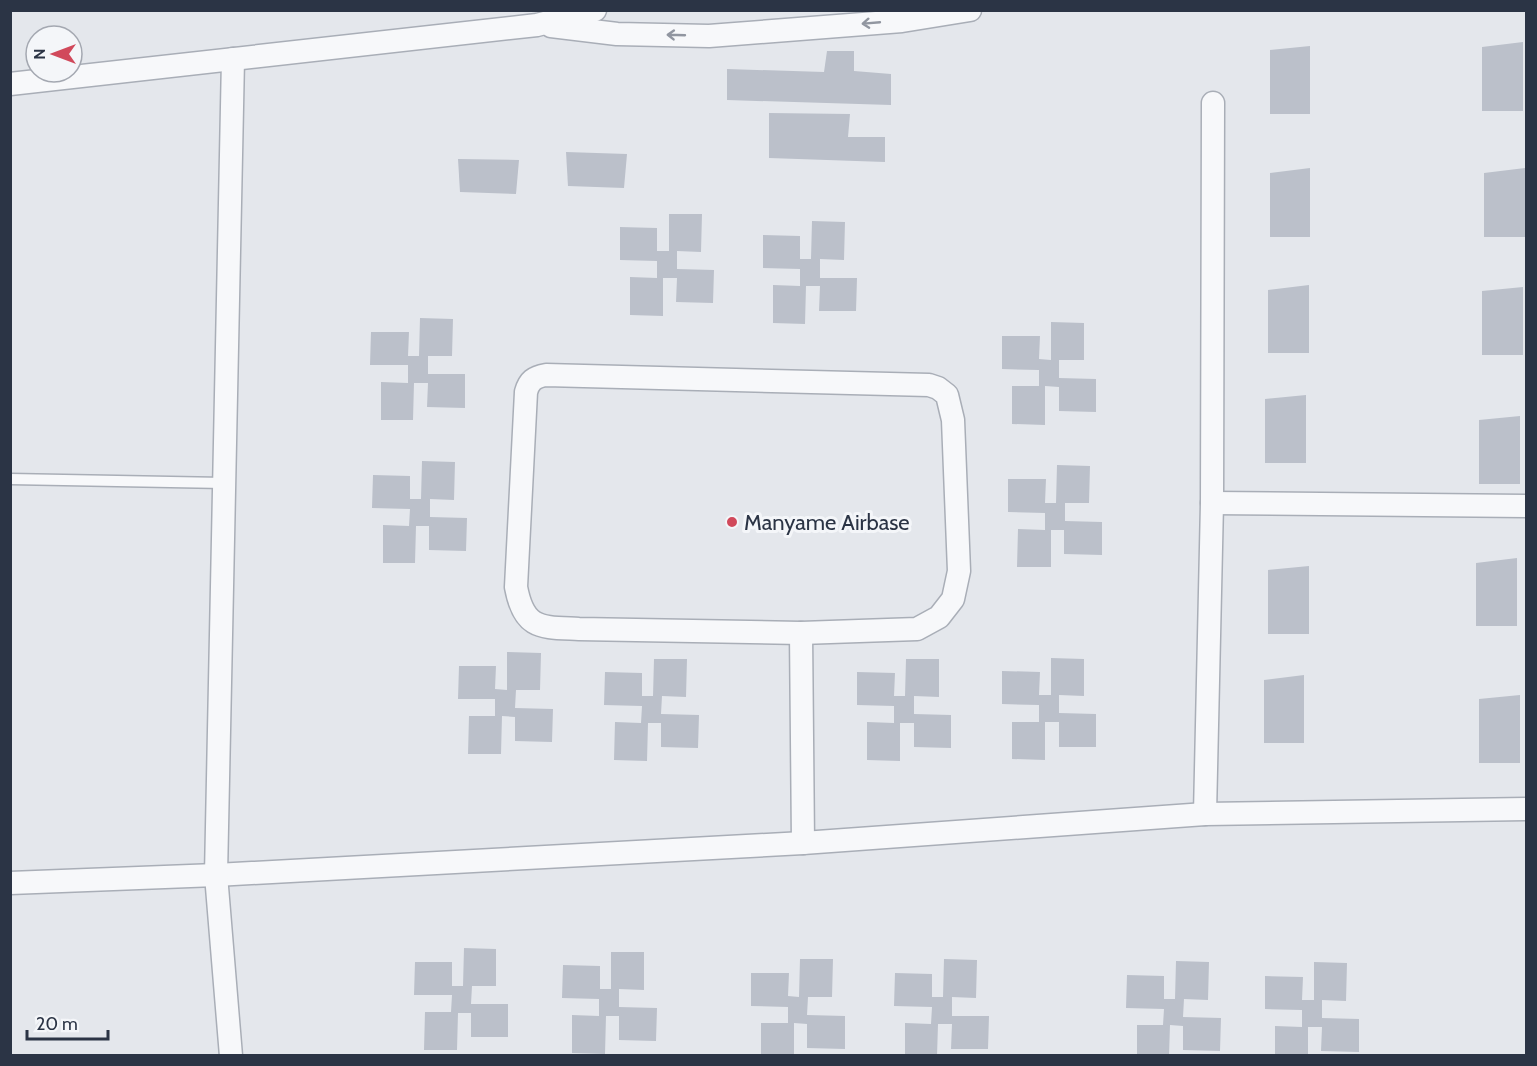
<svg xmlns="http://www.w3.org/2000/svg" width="1537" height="1066" font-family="Cabin,sans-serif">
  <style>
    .building { fill: #bbc0ca }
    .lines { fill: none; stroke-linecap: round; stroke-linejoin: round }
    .service-casing { stroke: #a9aeb7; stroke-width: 13 }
    .minor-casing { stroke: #a9aeb7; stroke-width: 25 }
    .service { stroke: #f7f8fa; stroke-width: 10 }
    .minor { stroke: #f7f8fa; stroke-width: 22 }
    .oneway { stroke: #9196a0 }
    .poi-dot { fill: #d1495b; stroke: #f4f6f9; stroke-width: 2 }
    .labels { text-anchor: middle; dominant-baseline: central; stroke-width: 6; stroke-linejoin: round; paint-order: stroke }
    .poi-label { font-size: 22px; fill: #2b3445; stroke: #f4f6f9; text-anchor: start }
  </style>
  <rect width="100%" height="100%" fill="#e4e7ec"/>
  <g class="building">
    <path d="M1523 42V111H1482V47Z"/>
    <path d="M1310 46V114H1270V50Z"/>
    <path d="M827 51H854V71L891 74V105L727 100V69L824 72Z"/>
    <path d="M769 113 850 114 848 137H885V162L769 158Z"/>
    <path d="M566 152 627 154 624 188 568 186Z"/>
    <path d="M458 159 519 160 516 194 460 192Z"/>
    <path d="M1310 168V237H1270V173Z"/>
    <path d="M1525 168V237H1484V173Z"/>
    <path d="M669 214H702L701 252 677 251V269L714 270 713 303 676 302 677 278H663V316L630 315V277L657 278V261L620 260V227L657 228V251H669Z"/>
    <path d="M812 221 845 222 844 260 820 259V278H857L856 311H819L820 286H806L805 324 773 323V285L800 286V269L763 268V235L800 236V259H811Z"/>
    <path d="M1309 285V353H1268V290Z"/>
    <path d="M1523 287V355H1482V291Z"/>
    <path d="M420 318 453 319 452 356H428V374H465V408L427 407 428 383H414L413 420H381V382L408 383V365H370L371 332H409L408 356H419Z"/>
    <path d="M1051 322 1084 323V360H1059V378L1096 379V412L1059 411V387L1045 386V425L1012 424V386H1039V370L1002 369V336H1040L1039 359 1051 360Z"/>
    <path d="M1306 395V463H1265V399Z"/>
    <path d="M1520 416V484H1479V420Z"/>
    <path d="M422 461 455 462 454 500 430 499V517L467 518 466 551 429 550V526H416L415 563H383V525L409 526 410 509 372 508 373 475 410 476V499H421Z"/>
    <path d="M1057 465 1090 466 1089 503H1065V521L1102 522V555L1064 554V530H1051V567H1017L1018 529 1045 530V513L1008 512V479H1046L1045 503H1056Z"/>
    <path d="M1517 558V626H1476V563Z"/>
    <path d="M1309 566V634H1268V570Z"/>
    <path d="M507 652 541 653 540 690H516L515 708 553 709 552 742 515 741V717L502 716 501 754H468L469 716H495V699H458L459 666H496L495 689 507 690Z"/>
    <path d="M1051 658 1084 659V696L1059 695V713L1096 714V747H1059V722H1045V760L1012 759V722H1039V705L1002 704V671L1040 672 1039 695H1051Z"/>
    <path d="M654 659H687L686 697 662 696 661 714 699 715 698 748 661 747V723H648L647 761 614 760 615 722 641 723 642 706 604 705 605 672 642 673V696H653Z"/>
    <path d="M906 659H939V697L914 696V714L951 715V748L914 747V723H900V761L867 760V722L894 723V706L857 705V672L895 673 894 696H905Z"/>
    <path d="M1304 675V743H1264V680Z"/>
    <path d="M1520 695V763H1479V699Z"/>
    <path d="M464 948 496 949V986H472L471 1004H508V1037H471V1013H458L457 1050H424L425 1012H451L452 995H414L415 962H452V986H463Z"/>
    <path d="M611 952H644V990L619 989V1007L657 1008 656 1041 619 1040V1016H606L605 1054 572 1053V1015L599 1016V999L562 998 563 965 600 966V989H611Z"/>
    <path d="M800 959H833L832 997H808L807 1015 845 1016V1049L807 1048V1024L794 1023V1056H761V1023H788V1007L751 1006V973H789L788 996 799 997Z"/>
    <path d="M944 959 977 960 976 998 952 997V1016H989L988 1049H951L952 1024H938L937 1056H905V1023L931 1024 932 1007 894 1006 895 973 932 974V997H943Z"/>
    <path d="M1176 961 1209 962 1208 1000 1184 999 1183 1017 1221 1018 1220 1051 1183 1050V1026L1170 1025 1169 1056H1137V1025H1163L1164 1009 1126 1008 1127 975 1164 976V999H1175Z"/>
    <path d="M1314 962 1347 963 1346 1001 1322 1000V1018L1359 1019V1052L1321 1051 1322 1027H1308V1056H1275V1026L1302 1027V1010L1265 1009V976L1303 977 1302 1000H1314Z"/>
  </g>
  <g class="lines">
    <g class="service-casing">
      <path id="service" d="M10 479 224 483"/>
    </g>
    <g class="minor-casing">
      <g id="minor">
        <path d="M551 26 617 34 709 36 902 21 970 10"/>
        <path d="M10 84 537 25 595 10"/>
        <path d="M546 375 929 385 938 388 947 395 953 420 959 571 953 599 939 617 917 629 801 633 579 629C541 627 524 630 516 587L526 392C529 381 534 377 546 375Z"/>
        <path d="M1212 503 1526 506"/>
        <path d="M801 633 803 843"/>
        <path d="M1205 814 1212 503 1213 103"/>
        <path d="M10 883 216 875 803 843 1205 814 1526 809"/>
        <path d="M231 1056 216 875 233 59"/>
      </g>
    </g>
    <use href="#service" class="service"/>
    <use href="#minor" class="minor"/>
  </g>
  <defs><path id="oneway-shaft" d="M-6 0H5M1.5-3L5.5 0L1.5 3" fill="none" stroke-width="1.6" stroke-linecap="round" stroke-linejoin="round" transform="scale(1.5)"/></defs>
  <g class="oneway">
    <use href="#oneway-shaft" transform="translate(871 23) rotate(175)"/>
    <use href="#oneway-shaft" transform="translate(676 35) rotate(-178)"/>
  </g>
  <circle class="poi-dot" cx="732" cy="522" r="6"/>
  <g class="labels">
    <g class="poi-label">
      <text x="744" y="522">Manyame Airbase</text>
    </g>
  </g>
  <rect width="1537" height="1066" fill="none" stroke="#2b3445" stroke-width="24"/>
  <g transform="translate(54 54) rotate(270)"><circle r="28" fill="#f4f6f9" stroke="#a4a8b1" stroke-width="1.5"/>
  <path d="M0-4.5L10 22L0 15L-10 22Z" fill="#d1495b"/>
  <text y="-9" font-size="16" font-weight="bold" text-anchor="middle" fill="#2b3445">N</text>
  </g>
  <path d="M27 1030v9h81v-9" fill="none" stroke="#2b3445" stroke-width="3"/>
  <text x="36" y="1030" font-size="18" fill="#2b3445" stroke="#f4f6f9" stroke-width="4.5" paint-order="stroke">20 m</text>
</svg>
